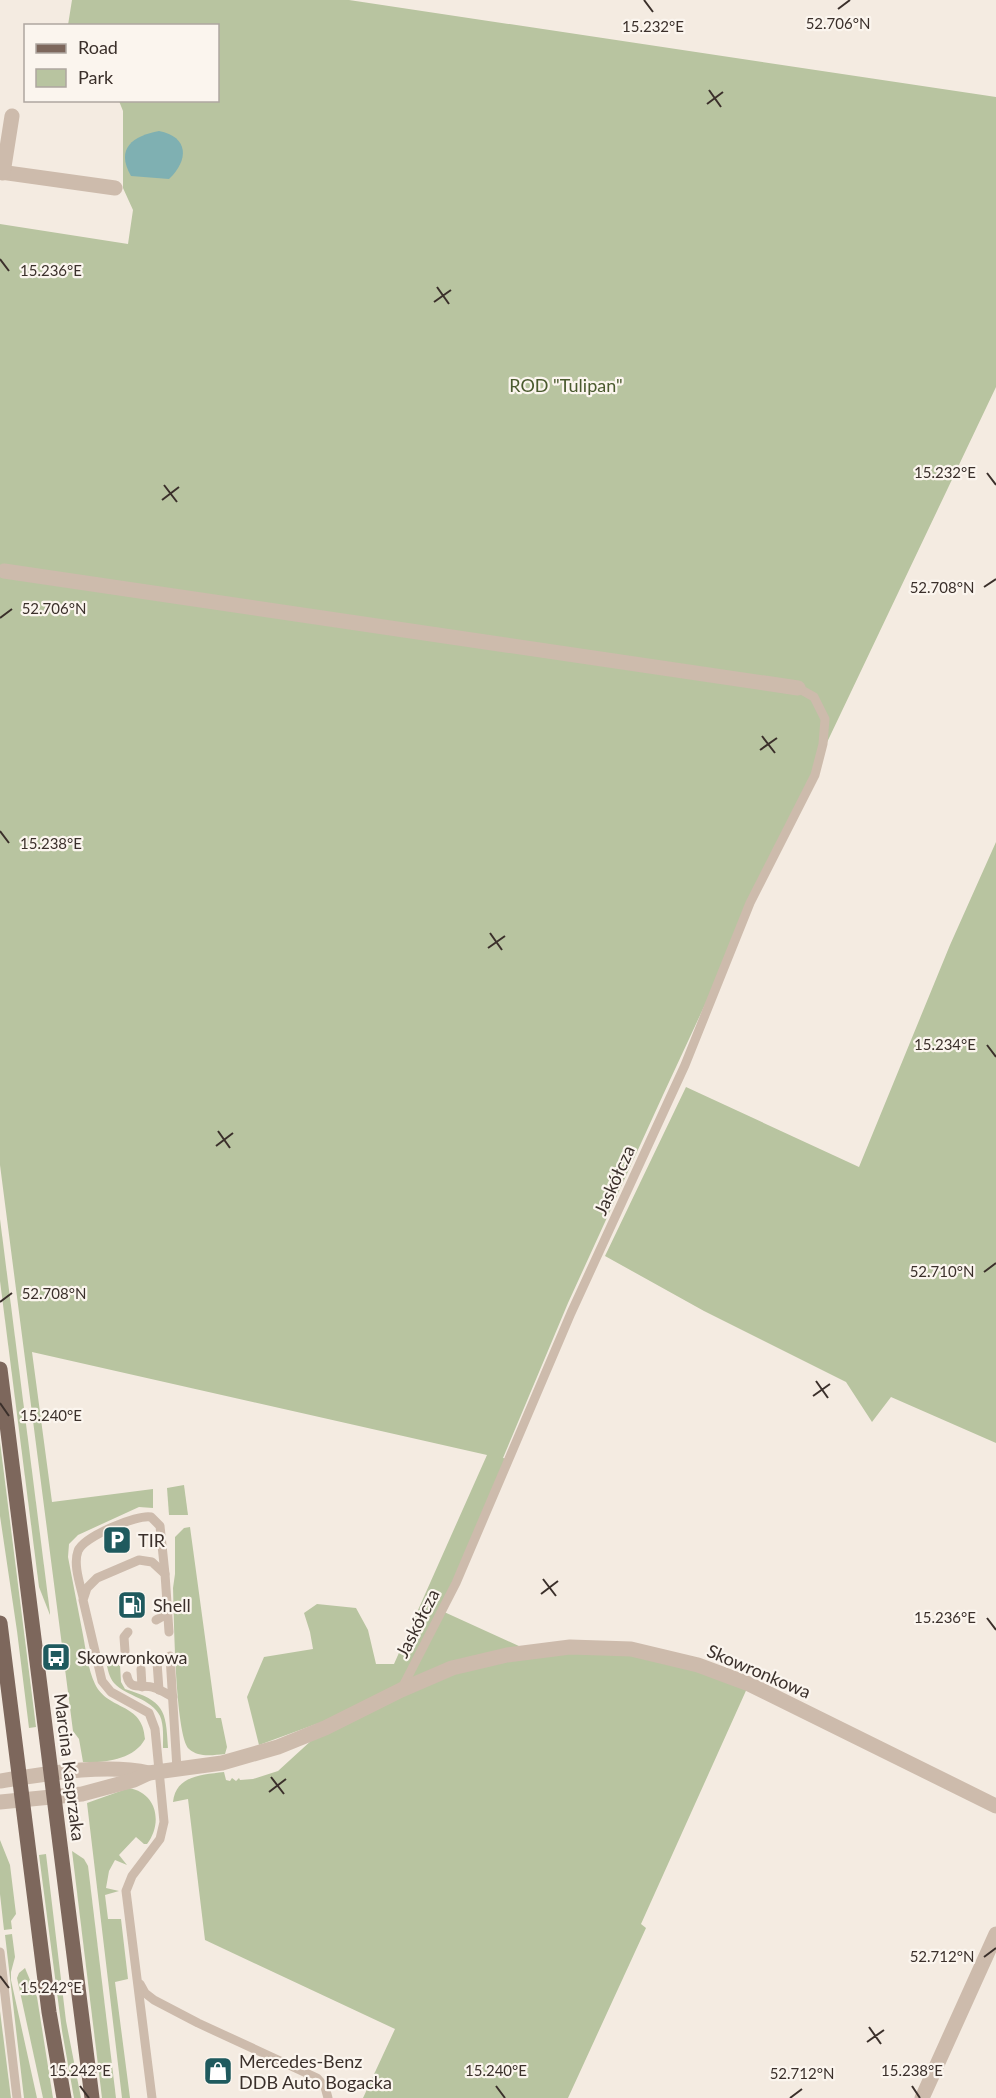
<svg xmlns="http://www.w3.org/2000/svg" width="996" height="2098" font-family="Lato,sans-serif">
  <style>
    .green { fill: #b8c4a0 }
    .water { fill: #7fb0b2 }
    .lines { fill: none; stroke-linecap: round; stroke-linejoin: round }
    .service { stroke: #cdbbac; stroke-width: 9 }
    .minor { stroke: #cdbbac; stroke-width: 15 }
    .primary { stroke: #7d675c; stroke-width: 15 }
    .ticks { fill: none; stroke: #3b302b; stroke-width: 2 }
    .labels { text-anchor: middle; dominant-baseline: central; stroke-width: 4.5; stroke-linejoin: round; paint-order: stroke }
    .park-label { font-size: 18px; fill: #4a5a2e; stroke: #fbf5ee }
    .street-label { font-size: 18px; fill: #3b302b; stroke: #fbf5ee }
    .poi-label { font-size: 18px; fill: #3b302b; stroke: #fbf5ee; text-anchor: start }
    .ticks-label { font-size: 15px; text-anchor: middle; fill: #3b302b; stroke: #fbf5ee; stroke-width: 4.5; stroke-linejoin: round; paint-order: stroke }
  </style>
  <rect width="100%" height="100%" fill="#f4ebe1"/>
  <g class="green">
    <path d="M72 0H349L996 97V387L821 755 663 1095 568 1303 503 1458 508 1459 442 1611 532 1652 631 1649 749 1684 641 1924 646 1928 568 2098H363L395 2029 205 1940 188 1799 173 1802C176 1775 202 1775 224 1772L226 1780 230 1781 232 1778 236 1781 239 1778 240 1780 253 1779 278 1771 325 1728 319 1723 259 1745 247 1697 264 1657 313 1649 310 1632 304 1613 317 1604 356 1608 368 1630 376 1664H394L487 1455 32 1352 52 1502 153 1489V1508L139 1507 78 1535 69 1544 68 1557C73 1583 78 1609 83 1635 86 1651 88 1669 95 1684 108 1711 143 1702 145 1739 134 1760 104 1763 83 1762L79 1739 73 1731 0 1165V224L128 244 133 210 123 188V111L119 101 218 100V26L68 25Z"/>
    <path d="M996 842V1443L891 1397 872 1422 846 1382 704 1311 605 1256 686 1087 859 1167 950 945Z"/>
    <path d="M0 1219 50 1613V1615L39 1587 0 1281Z"/>
    <path d="M0 1442 36 1727 29 1728 17 1631 0 1516Z"/>
    <path d="M184 1485 188 1515H169L167 1488Z"/>
    <path d="M190 1527 216 1718H221L227 1747 225 1754C213 1755 199 1758 189 1749 175 1736 174 1614 173 1588L175 1574V1537L184 1528Z"/>
    <path d="M106 1662 120 1665 121 1682 125 1689C164 1701 166 1709 168 1748H163C163 1738 164 1725 160 1716 151 1698 127 1697 114 1683 109 1677 108 1670 106 1662Z"/>
    <path d="M129 1788C157 1793 163 1823 147 1844H144L136 1837 119 1855 127 1865 115 1860 109 1871 106 1888 119 1891 105 1895 108 1919H121L128 1979 115 1982 130 2098H122L87 1803Z"/>
    <path d="M0 1840 10 1865 16 1914 11 1921 12 1929 4 1930 0 1894Z"/>
    <path d="M72 1851 84 1859 88 1866 116 2098H102Z"/>
    <path d="M46 1854 66 2021 81 2098H74L62 2031 39 1855Z"/>
    <path d="M12 1934 15 1957 11 1972V1980L37 2098H24L5 1935Z"/>
    <path d="M25 1968 37 1997 53 2098H43L17 1978 19 1973Z"/>
    <path d="M0 2011 11 2098H0Z"/>
  </g>
  <path class="water" d="M159 131C189 137 189 160 169 179L131 176C115 148 133 136 159 131Z"/>
  <g class="lines">
    <g class="service">
      <path d="M83 1597C80 1584 73 1564 78 1551 83 1537 137 1514 151 1517L160 1526 165 1574"/>
      <path d="M156 1620 165 1615 168 1611"/>
      <path d="M125 1651 124 1637 128 1632"/>
      <path d="M170 1656 177 1769"/>
      <path d="M157 1662 159 1690"/>
      <path d="M141 1669 142 1687"/>
      <path d="M127 1676C130 1692 143 1683 155 1688 161 1690 167 1694 173 1697"/>
      <path d="M402 1688 456 1583 571 1313 685 1065 750 903 815 775 823 744 825 719 814 697 798 688"/>
      <path d="M0 1952 17 2098"/>
      <path d="M140 1984 145 1993 154 2000 198 2023 317 2078 325 2087 328 2098"/>
      <path d="M152 2098 126 1891 132 1876 160 1839 164 1822 155 1729 149 1713 111 1692 102 1681 83 1600 87 1588 97 1578 139 1560 152 1562 165 1574 169 1632"/>
    </g>
    <g class="minor">
      <path d="M0 172 115 188"/>
      <path d="M3 173 12 116"/>
      <path d="M4 571 798 688"/>
      <path d="M0 1781C45 1774 105 1763 149 1773"/>
      <path d="M0 1802 82 1794 134 1780 149 1773 222 1763 278 1747 325 1728 401 1690 452 1668 507 1655 570 1647 631 1649 698 1665 749 1684 996 1806"/>
      <path d="M922 2098 996 1934"/>
    </g>
    <g class="primary">
      <path d="M0 1369 92 2098"/>
      <path d="M0 1623 49 2012 64 2098"/>
    </g>
  </g>
  <path class="ticks" d="M644 0 653 12M838 9 850 0M709 90 721 107M707 104 723 92M0 259 9 271M437 287 449 304M434 302 451 290M987 473 996 485M164 485 177 502M162 500 179 487M984 587 996 579M0 618 12 609M762 736 775 753M760 750 777 738M0 831 9 843M490 933 502 950M488 948 505 936M987 1045 996 1057M218 1131 230 1148M216 1146 233 1133M984 1272 996 1263M0 1302 12 1293M816 1381 828 1398M813 1396 830 1384M0 1403 9 1416M543 1579 556 1596M541 1594 558 1581M987 1618 996 1630M271 1777 284 1794M269 1792 286 1779M984 1957 996 1948M0 1976 9 1988M869 2027 881 2044M867 2042 884 2030M80 2086 89 2098M496 2086 505 2098M912 2086 920 2098M790 2098 802 2089"/>
  <defs>
    <g id="parking-square" transform="scale(1.5)"><rect x="-9" y="-9" width="18" height="18" rx="4" fill="#1f5a5e" stroke="#fbf5ee"/><path d="M-3.5-5.5H1a3.5 3.5 0 0 1 0 7H-1V5.5H-3.5ZM-1-3.4V-.6H.8a1.4 1.4 0 0 0 0-2.8Z" fill="#fff"/></g>
    <g id="fuel-square" transform="scale(1.5)"><rect x="-9" y="-9" width="18" height="18" rx="4" fill="#1f5a5e" stroke="#fbf5ee"/><path d="M-5.5-6h7V0h2V4h1.3V-2.5L3-4.5l.8-.8L6-3V5H2.5V1h-1V6h-7ZM-4.2-4.7v3.2H.2V-4.7Z" fill="#fff"/></g>
    <g id="bus-square" transform="scale(1.5)"><rect x="-9" y="-9" width="18" height="18" rx="4" fill="#1f5a5e" stroke="#fbf5ee"/><path d="M-5-6H5V4H4V6H2V4H-2V6H-4V4H-5ZM-3.5-4V0h7V-4ZM-3.5 1.2v1.5H-2V1.2ZM2 1.2v1.5H3.5V1.2Z" fill="#fff"/></g>
    <g id="shop-square" transform="scale(1.5)"><rect x="-9" y="-9" width="18" height="18" rx="4" fill="#1f5a5e" stroke="#fbf5ee"/><path d="M-5-2.5h2.3a2.7 3.5 0 0 1 5.4 0H5L5.5 6h-11ZM-1.5-2.5h3a1.5 2.3 0 0 0-3 0Z" fill="#fff"/></g>
  </defs>
  <g fill-rule="evenodd">
    <use href="#parking-square" x="117" y="1540"/>
    <use href="#fuel-square" x="132" y="1605"/>
    <use href="#bus-square" x="56" y="1657"/>
    <use href="#shop-square" x="218" y="2071"/>
  </g>
  <g class="labels">
    <g class="park-label">
      <text x="566" y="385">ROD "Tulipan"</text>
    </g>
    <g class="street-label">
      <text transform="translate(614 1180) rotate(-66)">Jaskółcza</text>
      <text transform="translate(417 1623) rotate(-63)">Jaskółcza</text>
      <text transform="translate(759 1671) rotate(23)">Skowronkowa</text>
      <text transform="translate(70 1767) rotate(83)">Marcina Kasprzaka</text>
    </g>
    <g class="poi-label">
      <text x="138" y="1540">TIR</text>
      <text x="153" y="1605">Shell</text>
      <text x="77" y="1657">Skowronkowa</text>
      <text x="239" y="2061">Mercedes-Benz<tspan x="239" dy="21">DDB Auto Bogacka</tspan></text>
    </g>
  </g>
  <g class="ticks-label">
    <text x="838" y="29">52.706°N</text>
    <text x="653" y="32">15.232°E</text>
    <text x="51" y="276">15.236°E</text>
    <text x="945" y="478">15.232°E</text>
    <text x="942" y="593">52.708°N</text>
    <text x="54" y="614">52.706°N</text>
    <text x="51" y="849">15.238°E</text>
    <text x="945" y="1050">15.234°E</text>
    <text x="942" y="1277">52.710°N</text>
    <text x="54" y="1299">52.708°N</text>
    <text x="51" y="1421">15.240°E</text>
    <text x="945" y="1623">15.236°E</text>
    <text x="942" y="1962">52.712°N</text>
    <text x="51" y="1993">15.242°E</text>
    <text x="80" y="2076">15.242°E</text>
    <text x="496" y="2076">15.240°E</text>
    <text x="912" y="2076">15.238°E</text>
    <text x="802" y="2079">52.712°N</text>
  </g>
  <rect x="24" y="24" width="195" height="78" fill="#fbf5ee" stroke="#aea6a0" stroke-width="1.5"/>
  <rect x="36" y="44" width="30" height="9" fill="#7d675c" stroke="#aea6a0" stroke-width="1.5"/>
  <text x="78" y="54" font-size="18" fill="#3b302b">Road</text>
  <rect x="36" y="69" width="30" height="18" fill="#b8c4a0" stroke="#aea6a0" stroke-width="1.5"/>
  <text x="78" y="84" font-size="18" fill="#3b302b">Park</text>
</svg>
